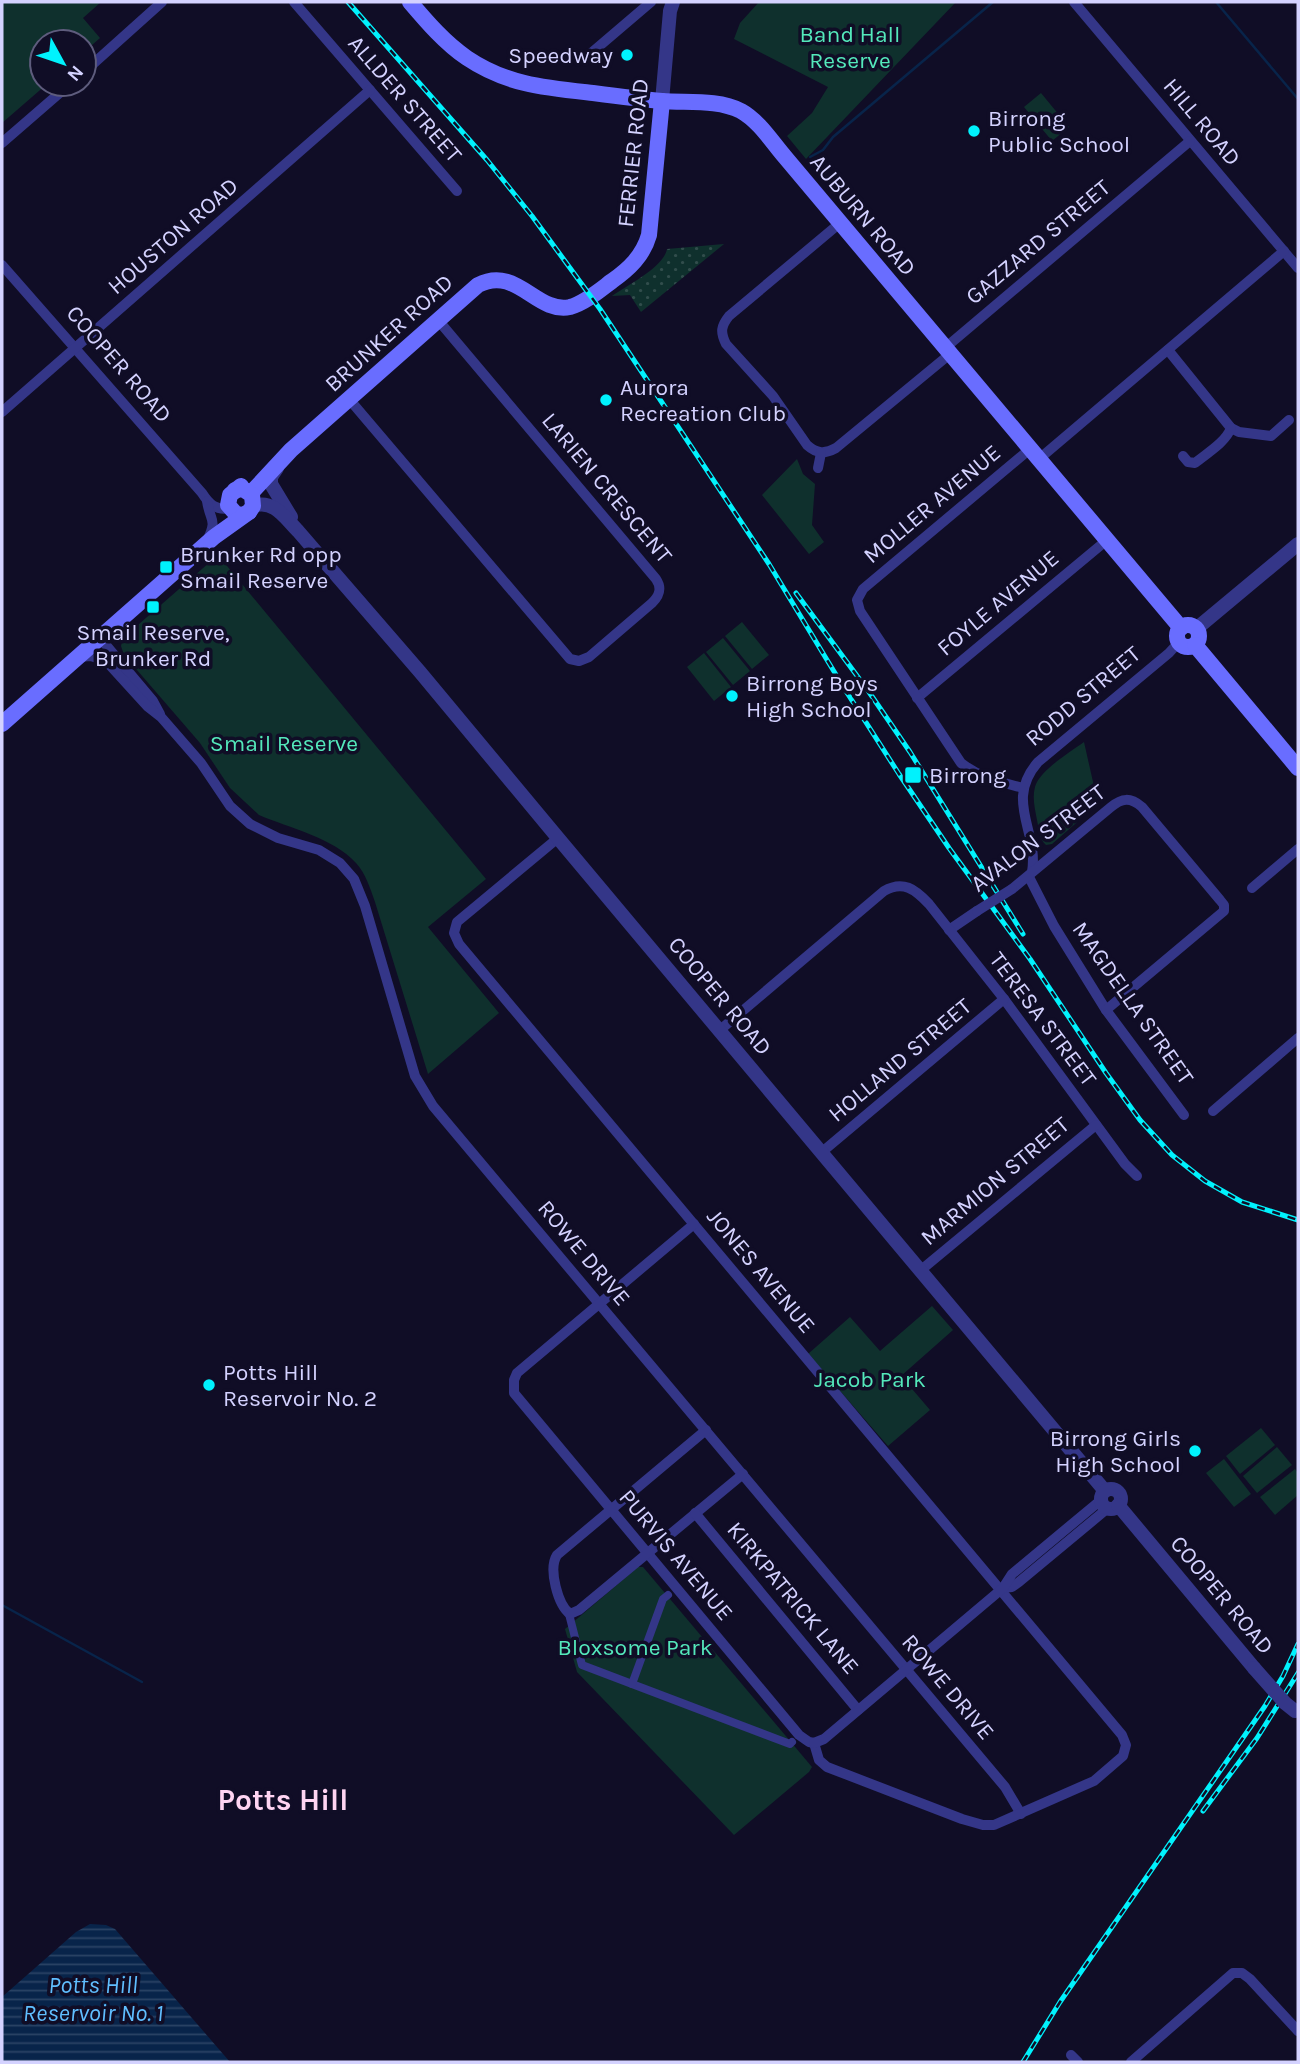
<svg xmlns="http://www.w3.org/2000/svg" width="1300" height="2064" font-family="Karla,sans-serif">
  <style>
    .grass { fill: url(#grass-dots) }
    .green { fill: #0f302d }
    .water { fill: url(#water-rules) }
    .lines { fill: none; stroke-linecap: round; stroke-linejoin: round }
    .stream { stroke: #08244a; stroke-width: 2.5 }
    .pedestrian { stroke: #343688; stroke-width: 8 }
    .minor { stroke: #343688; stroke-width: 10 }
    .tertiary { stroke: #343688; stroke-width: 14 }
    .secondary { stroke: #696dff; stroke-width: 16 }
    .rail-casing { stroke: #00f2fd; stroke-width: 5 }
    .rail { stroke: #100d26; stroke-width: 2.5; stroke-dasharray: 8; stroke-linecap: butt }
    .minor-bridge { stroke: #343688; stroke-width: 10 }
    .tertiary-bridge { stroke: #343688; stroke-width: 14 }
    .poi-dot { fill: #00f2fd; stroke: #100d26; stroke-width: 2.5 }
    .labels { text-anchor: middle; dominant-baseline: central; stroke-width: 7; stroke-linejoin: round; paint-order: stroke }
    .park-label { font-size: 23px; fill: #54e8bb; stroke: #100d26 }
    .poi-label { font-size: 23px; fill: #d4d2ff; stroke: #100d26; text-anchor: start }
    .street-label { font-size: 23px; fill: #d4d2ff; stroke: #100d26 }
    .water-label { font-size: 24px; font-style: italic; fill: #60beff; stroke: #100d26 }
    .district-label { font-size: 30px; font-weight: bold; fill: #ffd4f2; stroke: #100d26 }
  </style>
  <defs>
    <pattern id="grass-dots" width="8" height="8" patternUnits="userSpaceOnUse" patternTransform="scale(1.75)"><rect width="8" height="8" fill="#0f302d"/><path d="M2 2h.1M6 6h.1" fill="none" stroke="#314d4c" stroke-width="1.8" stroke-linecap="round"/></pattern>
    <pattern id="water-rules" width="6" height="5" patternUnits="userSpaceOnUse" patternTransform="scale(1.75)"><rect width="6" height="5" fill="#08244a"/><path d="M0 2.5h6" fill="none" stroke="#2b4365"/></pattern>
  </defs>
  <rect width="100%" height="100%" fill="#100d26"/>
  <path class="grass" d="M724 244 641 312 630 295 612 296C628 285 664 267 667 249Z"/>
  <g class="green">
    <path d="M2 2H101L83 18 100 38 84 52V42H42V84H47L2 123Z"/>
    <path d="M759 2H956L806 159 787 136 812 113 828 87 734 39 740 23Z"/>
    <path d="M1041 93 1069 127 1052 141 1024 107Z"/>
    <path d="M797 459 803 474 815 484 812 525 824 542 809 554 762 495Z"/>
    <path d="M218 555 486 879 428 927 499 1013 428 1074 375 902C370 888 366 874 356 863 334 838 289 828 259 815L230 788 200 743 124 655 121 646 123 638Z"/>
    <path d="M742 622 769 655 752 669 725 636Z"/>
    <path d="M723 638 750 671 733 685 706 652Z"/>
    <path d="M704 653 731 687 714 701 687 667Z"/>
    <path d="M1084 742 1098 804 1052 844 1046 845C1039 839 1039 829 1037 820 1035 809 1032 798 1035 787 1039 771 1070 752 1084 742Z"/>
    <path d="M932 1306 953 1330 901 1376 930 1410 888 1446 808 1354 850 1317 880 1351Z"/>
    <path d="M1261 1428 1275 1445 1240 1474 1226 1456Z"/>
    <path d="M1277 1447 1292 1465 1257 1493 1243 1476Z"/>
    <path d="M1224 1459 1251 1494 1234 1507 1206 1473Z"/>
    <path d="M1295 1469 1298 1473V1495L1275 1515 1260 1497Z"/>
    <path d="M638 1567H643L812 1767 809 1772 734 1835 577 1672 565 1629Z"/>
  </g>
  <path class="water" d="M90 1924 106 1925 115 1929 230 2062H2V1997L76 1932Z"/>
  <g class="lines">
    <g class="stream">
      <path d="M1216 2 1298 99"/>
      <path d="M810 157 823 150 833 137 993 2"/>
      <path d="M2 1605 142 1682"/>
    </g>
    <g class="pedestrian">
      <path d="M569 1614 582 1665 790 1744 792 1742"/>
      <path d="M632 1684 663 1599 668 1595"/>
    </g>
    <g class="minor">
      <path d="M294 2 457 191"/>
      <path d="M1074 2 1298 268"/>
      <path d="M583 60 651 2"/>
      <path d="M84 72 162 2"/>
      <path d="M2 143 70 84"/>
      <path d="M840 223 729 316C721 326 720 332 726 344L773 396 807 445C817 454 825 454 836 448L950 354"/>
      <path d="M2 265 202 493C209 504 216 511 230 508"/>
      <path d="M945 348 1190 141"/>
      <path d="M1168 350 1231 428 1239 432 1271 436 1289 420"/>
      <path d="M349 399 570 659 579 661 589 657 652 603C660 595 662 588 656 579L438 320"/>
      <path d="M2 412 370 90"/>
      <path d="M1183 456 1188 462 1195 463C1207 453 1225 443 1231 428"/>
      <path d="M1039 459 1284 251"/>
      <path d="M818 468 821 453"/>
      <path d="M207 501C210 522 218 518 207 541"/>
      <path d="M100 638 153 701 160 714"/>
      <path d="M78 657 91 656 106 661 147 706 161 717 201 763 230 806 250 824 278 838 319 850 340 863 354 879 365 906 415 1076 433 1106 1005 1787 1021 1814"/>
      <path d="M917 698 1107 540"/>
      <path d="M1023 788C1001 782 980 778 961 763L860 611 857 600 863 589 1030 449"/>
      <path d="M558 838 457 922 454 933 459 944 1122 1735 1126 1745 1123 1756 1094 1781 994 1825H983L962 1819 827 1767 819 1760 814 1743"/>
      <path d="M1032 872C1039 831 1004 801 1038 762L1169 653 1179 642"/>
      <path d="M1029 877 1054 926 1106 1010 1184 1115"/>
      <path d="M1252 888 1298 849"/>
      <path d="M1012 889 1111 807C1122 798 1130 797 1142 807L1220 900 1224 905V911L1106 1010"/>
      <path d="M949 930 977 911"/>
      <path d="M720 1030 884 891C903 880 915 889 929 904L1004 999 1125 1164 1137 1176"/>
      <path d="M1213 1111 1298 1038"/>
      <path d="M822 1152 1004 999"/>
      <path d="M694 1224 517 1373 514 1380V1393L799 1735 809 1742 814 1743"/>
      <path d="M921 1270 1096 1125"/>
      <path d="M706 1430 557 1555C548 1569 558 1605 570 1614L579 1610 743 1474"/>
      <path d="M695 1513 858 1710"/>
      <path d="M1003 1588 1012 1587 1019 1582 1108 1508"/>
      <path d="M814 1743 824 1739 1003 1588 1012 1574 1101 1500"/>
      <path d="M1071 2055 1078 2062"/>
      <path d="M1131 2062 1233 1973H1242L1250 1979 1298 2031"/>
    </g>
    <g class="tertiary">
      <path d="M662 101 670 11 673 2"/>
      <path d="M277 468 271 477V484L291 517"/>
      <path d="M253 506C274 499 285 518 298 531L420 672 558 838 1105 1491"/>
      <path d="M1196 629 1298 544"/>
      <circle cx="1111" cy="1499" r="10"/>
      <path d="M1118 1505 1254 1668"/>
    </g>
    <g class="secondary">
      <path d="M410 2C427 22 445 43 467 58 507 85 546 88 593 93 616 96 639 99 662 101 687 103 718 99 741 111 759 121 772 142 785 157L1181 628"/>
      <path d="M241 486 230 495 228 505 236 514 242 515 249 512"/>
      <path d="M251 493 291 450 478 285C517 265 536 314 570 307 585 303 600 290 612 281 629 269 643 256 649 235L662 101"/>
      <circle cx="1188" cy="636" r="11"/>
      <path d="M1195 645 1298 768"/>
      <path d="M2 724 214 537 249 512 253 506 252 495 243 489 235 490"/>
    </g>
    <g class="rail-casing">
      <g id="rail">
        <path d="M348 2 487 160 532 216 600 309 769 564 844 688 899 774 949 848 1030 959 1106 1073 1140 1120 1172 1155 1205 1181 1242 1202 1298 1220"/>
        <path d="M796 593 869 692 910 752 1023 934"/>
        <path d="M1203 1811 1257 1738 1298 1673"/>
        <path d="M1023 2062 1060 2002 1265 1706 1283 1676 1298 1644"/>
      </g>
    </g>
    <use href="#rail" class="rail"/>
    <path class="minor-bridge" d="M977 911 1012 889"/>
    <path class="tertiary-bridge" d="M1254 1668 1285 1703 1295 1711"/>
  </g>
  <g class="poi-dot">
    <circle cx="627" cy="55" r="7"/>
    <circle cx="974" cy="131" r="7"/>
    <circle cx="606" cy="400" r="7"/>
    <rect x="159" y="560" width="14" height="14" rx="3.5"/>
    <rect x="146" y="600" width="14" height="14" rx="3.5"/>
    <circle cx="732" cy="696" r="7"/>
    <rect x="904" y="766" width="18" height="18" rx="3.5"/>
    <circle cx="209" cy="1385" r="7"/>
    <circle cx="1195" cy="1451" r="7"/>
  </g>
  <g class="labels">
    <g class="park-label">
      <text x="850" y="34">Band Hall<tspan x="850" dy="26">Reserve</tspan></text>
      <text x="284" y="743">Smail Reserve</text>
      <text x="870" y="1379">Jacob Park</text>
      <text x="635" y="1647">Bloxsome Park</text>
    </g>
    <g class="poi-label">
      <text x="613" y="55" text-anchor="end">Speedway</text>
      <text x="988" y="118">Birrong<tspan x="988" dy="26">Public School</tspan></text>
      <text x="620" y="387">Aurora<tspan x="620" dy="26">Recreation Club</tspan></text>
      <text x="180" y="554">Brunker Rd opp<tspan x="180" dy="26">Smail Reserve</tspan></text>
      <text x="153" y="632" text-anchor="middle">Smail Reserve,<tspan x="153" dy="26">Brunker Rd</tspan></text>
      <text x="746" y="683">Birrong Boys<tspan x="746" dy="26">High School</tspan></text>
      <text x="929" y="775">Birrong</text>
      <text x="223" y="1372">Potts Hill<tspan x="223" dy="26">Reservoir No. 2</tspan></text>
      <text x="1181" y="1438" text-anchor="end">Birrong Girls<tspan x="1181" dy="26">High School</tspan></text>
    </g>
    <g class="street-label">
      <text transform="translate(405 99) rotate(49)">ALLDER STREET</text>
      <text transform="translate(1202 122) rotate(50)">HILL ROAD</text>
      <text transform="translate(633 153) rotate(-84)">FERRIER ROAD</text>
      <text transform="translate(863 215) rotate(50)">AUBURN ROAD</text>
      <text transform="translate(173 236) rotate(-41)">HOUSTON ROAD</text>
      <text transform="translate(1038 242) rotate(-40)">GAZZARD STREET</text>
      <text transform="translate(389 333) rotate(-42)">BRUNKER ROAD</text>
      <text transform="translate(119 364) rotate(49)">COOPER ROAD</text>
      <text transform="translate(607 488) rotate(50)">LARIEN CRESCENT</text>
      <text transform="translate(932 504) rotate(-40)">MOLLER AVENUE</text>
      <text transform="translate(998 603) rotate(-40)">FOYLE AVENUE</text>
      <text transform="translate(1083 696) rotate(-40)">RODD STREET</text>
      <text transform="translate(1038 838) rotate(-37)">AVALON STREET</text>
      <text transform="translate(720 996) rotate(50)">COOPER ROAD</text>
      <text transform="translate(1133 1003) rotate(55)">MAGDELLA STREET</text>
      <text transform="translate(1043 1019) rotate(53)">TERESA STREET</text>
      <text transform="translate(900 1060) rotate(-40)">HOLLAND STREET</text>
      <text transform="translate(995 1181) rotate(-40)">MARMION STREET</text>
      <text transform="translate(584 1253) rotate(50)">ROWE DRIVE</text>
      <text transform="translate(761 1271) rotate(50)">JONES AVENUE</text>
      <text transform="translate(676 1555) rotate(50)">PURVIS AVENUE</text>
      <text transform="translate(1222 1595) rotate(50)">COOPER ROAD</text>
      <text transform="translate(793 1598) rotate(50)">KIRKPATRICK LANE</text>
      <text transform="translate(948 1687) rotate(50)">ROWE DRIVE</text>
    </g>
    <g class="water-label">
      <text x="93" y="1985">Potts Hill<tspan x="93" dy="28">Reservoir No. 1</tspan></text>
    </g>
    <g class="district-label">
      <text x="283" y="1800">Potts Hill</text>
    </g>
  </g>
  <rect width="1300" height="2064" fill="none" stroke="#d4d2ff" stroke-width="7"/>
  <g transform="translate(63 63) rotate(130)"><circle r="33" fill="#100d26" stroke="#5e5c7d" stroke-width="2"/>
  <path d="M0-5L12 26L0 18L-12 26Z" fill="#00f2fd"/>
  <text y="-10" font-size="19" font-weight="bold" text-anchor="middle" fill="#d4d2ff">N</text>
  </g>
</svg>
